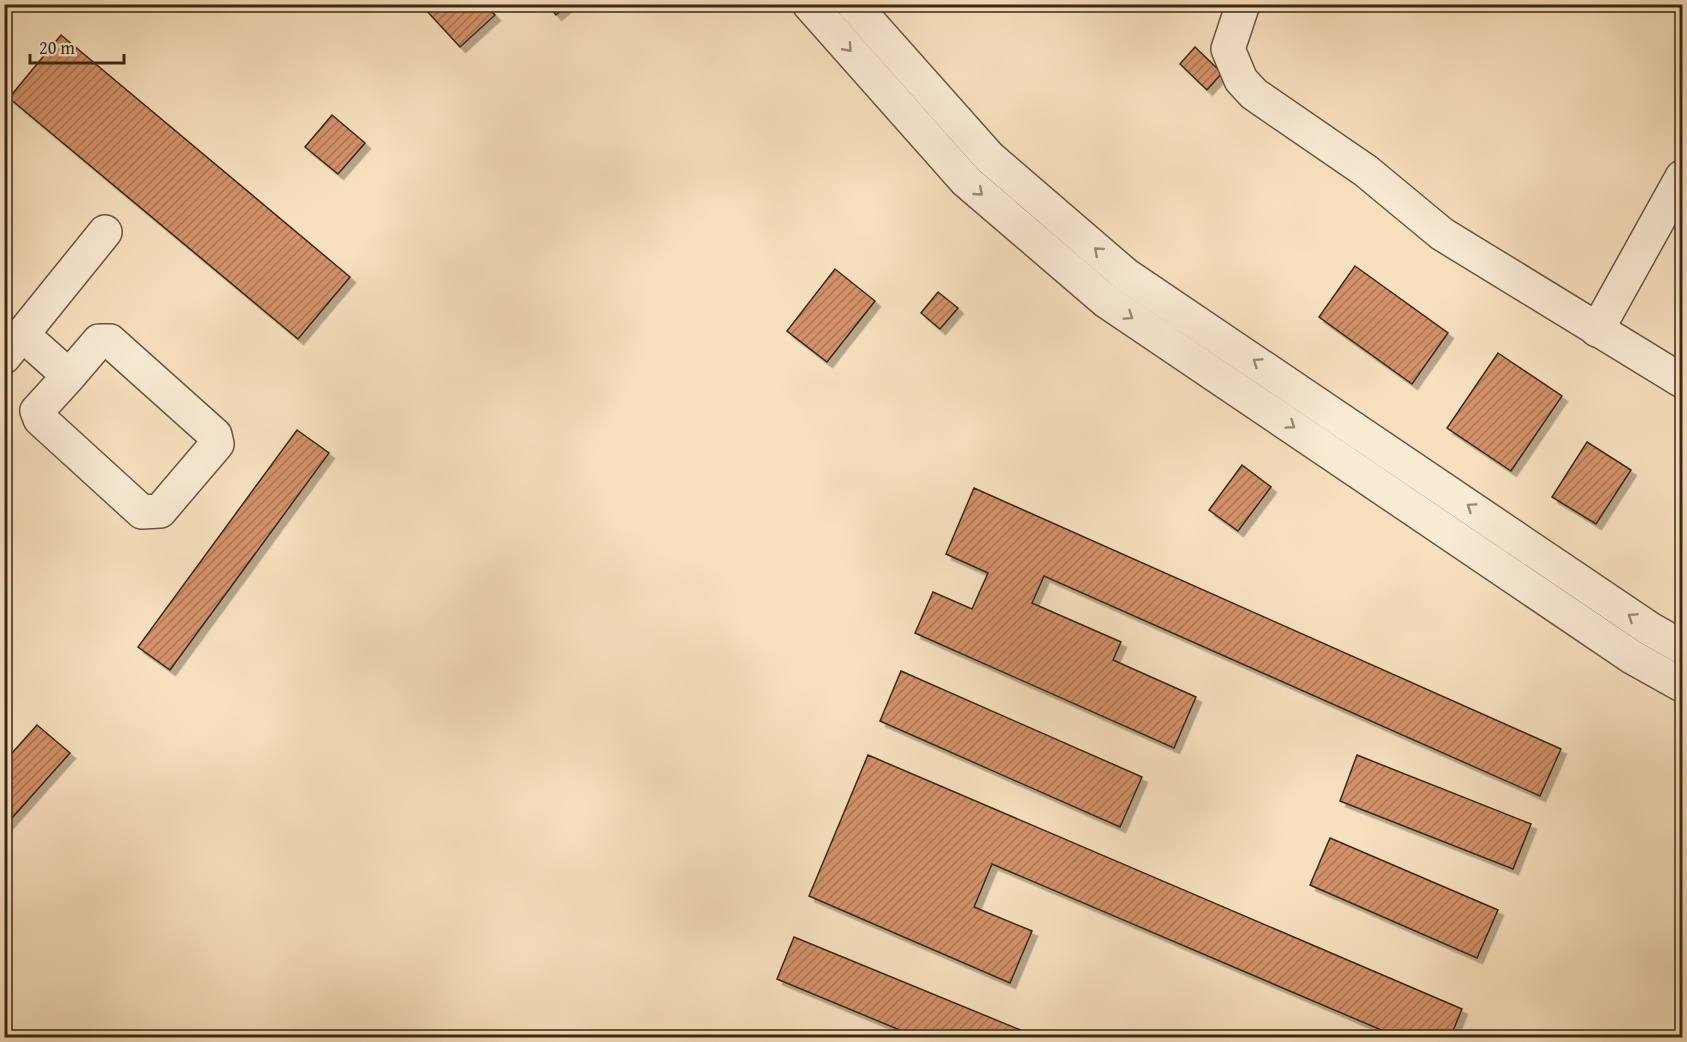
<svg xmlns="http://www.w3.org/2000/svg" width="1687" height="1042" font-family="'Gentium Book Plus',serif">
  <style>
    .building { fill: url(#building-hatch); stroke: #372916; stroke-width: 1.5; filter: url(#shadow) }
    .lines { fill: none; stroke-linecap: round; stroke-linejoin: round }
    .minor-casing { stroke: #675740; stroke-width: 36 }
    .minor { stroke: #faebd5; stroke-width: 33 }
    .oneway { stroke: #988a76 }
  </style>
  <defs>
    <pattern id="building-hatch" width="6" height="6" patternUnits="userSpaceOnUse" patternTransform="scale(1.5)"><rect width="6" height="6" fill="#d2916a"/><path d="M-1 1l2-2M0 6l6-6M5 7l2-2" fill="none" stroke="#ab7656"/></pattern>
    <filter id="shadow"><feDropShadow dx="5.5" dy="5.5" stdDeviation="0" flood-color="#0004"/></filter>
  </defs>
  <rect width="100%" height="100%" fill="#f8e0be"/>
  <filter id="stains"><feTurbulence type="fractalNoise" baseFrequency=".00333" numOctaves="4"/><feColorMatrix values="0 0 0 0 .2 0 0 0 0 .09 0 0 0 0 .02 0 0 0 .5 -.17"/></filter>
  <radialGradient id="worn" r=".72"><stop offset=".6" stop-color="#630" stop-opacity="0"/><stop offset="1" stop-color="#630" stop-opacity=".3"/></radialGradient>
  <g class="building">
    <path d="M432 4H484L495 15 460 47 426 10Z"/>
    <path d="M547 4H569L556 15Z"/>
    <path d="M61 35 350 277 298 339 9 98Z"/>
    <path d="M1195 47 1222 73 1207 90 1180 64Z"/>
    <path d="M332 115 365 143 338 174 305 147Z"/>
    <path d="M1355 266 1448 333 1412 384 1319 317Z"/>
    <path d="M835 269 875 301 827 362 787 331Z"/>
    <path d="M938 292 958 308 940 329 921 313Z"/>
    <path d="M1498 353 1562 396 1511 471 1447 428Z"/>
    <path d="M297 430 329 453 170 670 138 647Z"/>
    <path d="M1587 442 1631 470 1596 524 1552 497Z"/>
    <path d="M1242 465 1271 487 1238 531 1209 510Z"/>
    <path d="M974 488 1561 749 1540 796 1044 576 1032 603 1121 642 1113 660 1196 697 1174 748 915 633 933 592 972 609 988 573 946 554Z"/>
    <path d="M901 671 1142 777 1120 827 880 721Z"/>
    <path d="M37 725 70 753 4 827V762Z"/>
    <path d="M868 755 1462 1009 1450 1038H1400L992 864 974 907 1032 931 1010 983 809 896Z"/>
    <path d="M1357 755 1531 824 1513 869 1340 801Z"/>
    <path d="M1330 838 1498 910 1477 958 1310 885Z"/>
    <path d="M794 937 1040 1038H919L777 979Z"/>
  </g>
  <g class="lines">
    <g class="minor-casing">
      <g id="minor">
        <path d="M809 4 966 181 1106 301 1632 657 1682 685"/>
        <path d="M853 4 989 157 1126 275 1650 629 1682 647"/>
        <path d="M1243 4 1228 49 1241 80 1254 94 1366 171 1442 234 1682 381"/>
        <path d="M1597 330 1682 177"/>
        <path d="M23 335 69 376 37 411 40 419 142 512 160 511 217 444 215 435 110 341H99L69 376"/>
        <path d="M4 357 105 232"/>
      </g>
    </g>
    <use href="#minor" class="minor"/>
  </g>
  <defs><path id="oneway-chevron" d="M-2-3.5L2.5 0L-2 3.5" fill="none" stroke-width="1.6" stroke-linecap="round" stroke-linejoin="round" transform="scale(1.5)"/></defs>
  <g class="oneway">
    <use href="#oneway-chevron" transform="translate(848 48) rotate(48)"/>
    <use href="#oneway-chevron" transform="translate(979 192) rotate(41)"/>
    <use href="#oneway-chevron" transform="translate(1098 251) rotate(-139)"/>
    <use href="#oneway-chevron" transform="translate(1129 316) rotate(34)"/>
    <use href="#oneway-chevron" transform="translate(1257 362) rotate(-146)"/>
    <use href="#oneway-chevron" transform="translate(1291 425) rotate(34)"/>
    <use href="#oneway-chevron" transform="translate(1471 507) rotate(-146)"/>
    <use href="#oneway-chevron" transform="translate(1632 617) rotate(-146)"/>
  </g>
  <rect width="1687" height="1042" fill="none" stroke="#f8e0be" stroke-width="24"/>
  <rect x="6" y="6" width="1675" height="1030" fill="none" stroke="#372916" stroke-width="3"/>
  <rect x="12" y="12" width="1663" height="1018" fill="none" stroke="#372916" stroke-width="1.5"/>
  <path d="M30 54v9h94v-9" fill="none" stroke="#372916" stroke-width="3"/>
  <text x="39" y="54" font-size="18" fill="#372916" stroke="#faebd5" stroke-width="4.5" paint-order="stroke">20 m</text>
  <rect width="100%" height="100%" filter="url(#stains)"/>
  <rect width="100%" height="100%" fill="url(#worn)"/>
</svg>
